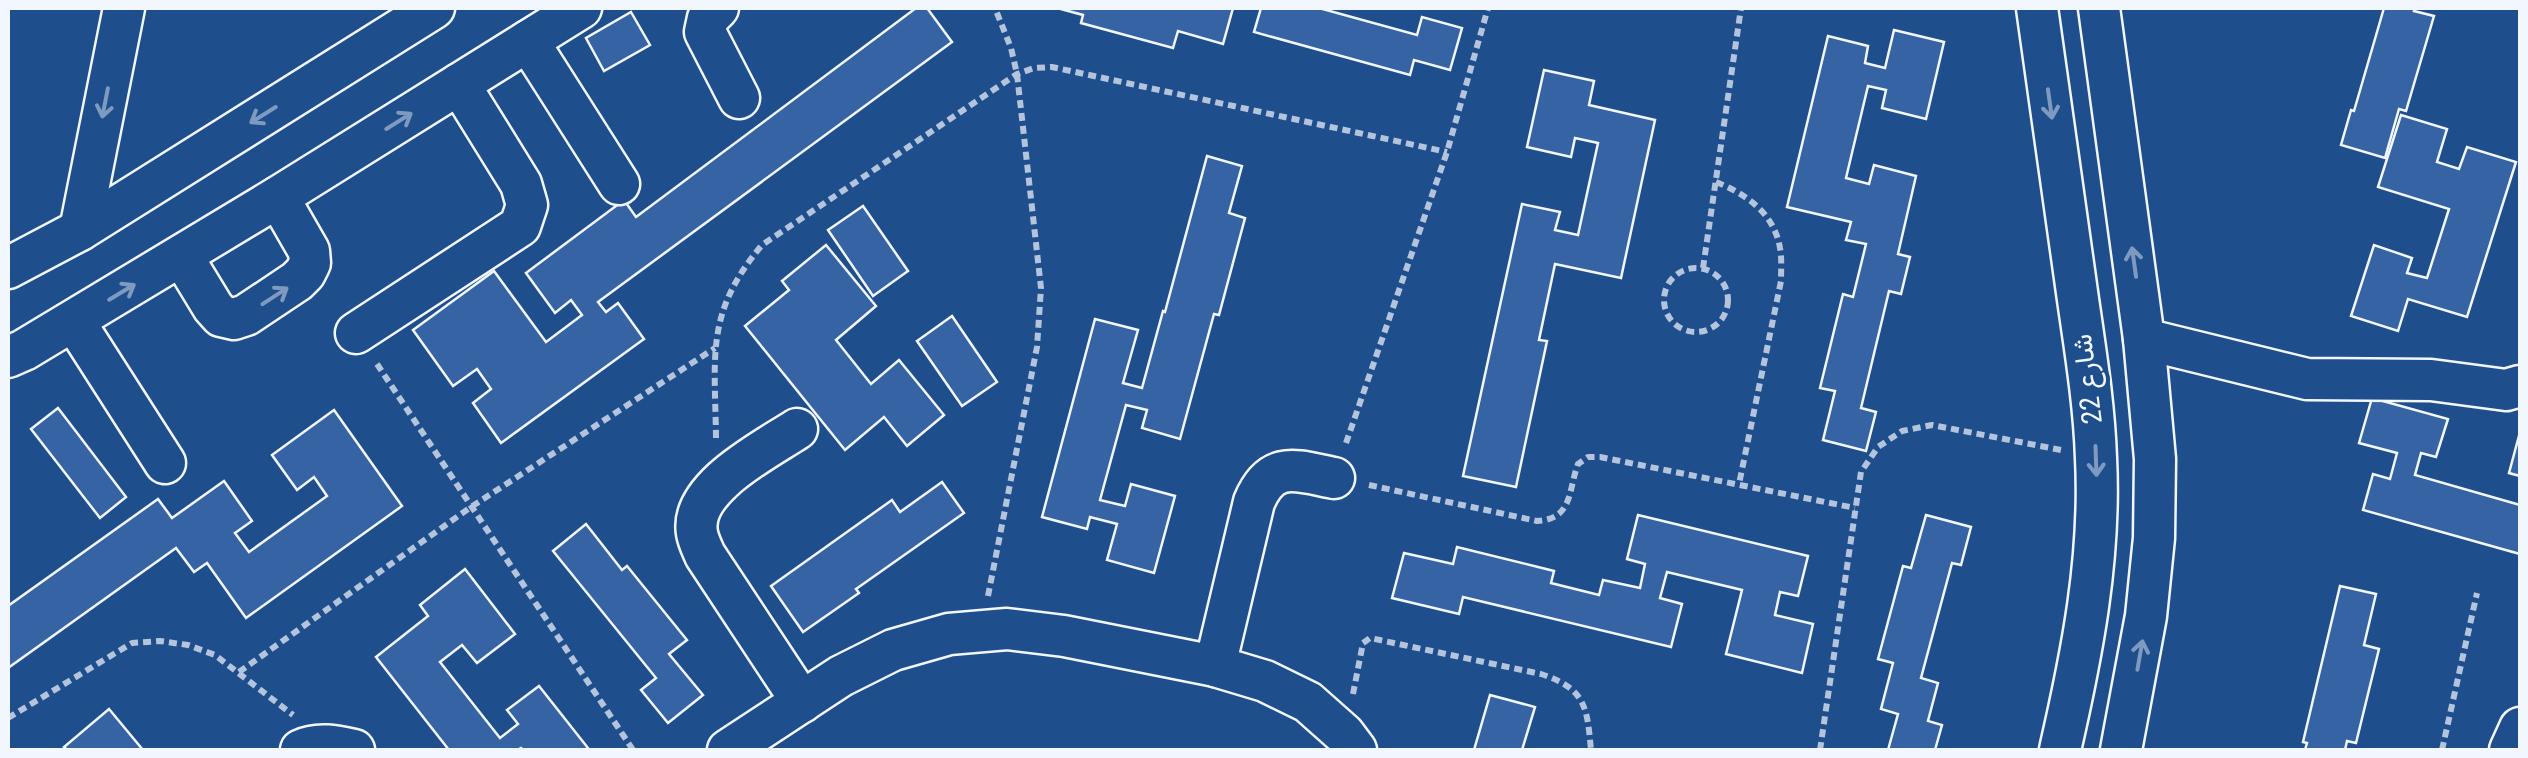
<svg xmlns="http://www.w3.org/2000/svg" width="2528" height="758" font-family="'Roboto Condensed',Vazirmatn,sans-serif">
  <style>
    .building { fill: #3563a3; stroke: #f2f6ff; stroke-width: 2.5 }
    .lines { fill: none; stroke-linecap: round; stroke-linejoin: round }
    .minor-casing { stroke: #f2f6ff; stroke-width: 45 }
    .path { stroke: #b3c4dc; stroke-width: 6; stroke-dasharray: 8 5; stroke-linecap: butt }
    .minor { stroke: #1f4e8c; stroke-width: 40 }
    .oneway { stroke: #7e9ac0 }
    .labels { text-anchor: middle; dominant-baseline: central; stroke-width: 8; stroke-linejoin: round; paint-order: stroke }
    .street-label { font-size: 28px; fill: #f2f6ff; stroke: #1f4e8c }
  </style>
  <rect width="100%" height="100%" fill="#1f4e8c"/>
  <g class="building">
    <path d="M916 8H927L952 42 598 302 606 312 618 303 644 339 501 443 473 403 491 389 477 369 453 386 413 330 494 271 546 342 582 315 571 300 555 313 526 273 624 200 636 217Z"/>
    <path d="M1057 8H1233L1223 44 1178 31 1173 48 1081 23 1083 15Z"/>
    <path d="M1261 8H1319L1417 35 1422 17 1462 28 1450 70 1414 60 1410 75 1254 32Z"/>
    <path d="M2384 8H2415L2414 11 2434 16 2406 111 2399 109 2385 158 2341 145 2351 110 2354 111Z"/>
    <path d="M631 12 650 45 604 71 586 38Z"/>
    <path d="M1894 30 1944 42 1926 119 1882 108 1886 90 1868 86 1846 178 1869 184 1874 165 1916 176 1898 254 1910 257 1901 294 1889 291 1861 408 1876 412 1866 451 1823 440 1835 391 1820 388 1843 294 1853 297 1866 244 1846 240 1851 222 1787 207 1828 36 1868 46 1865 63 1885 68Z"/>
    <path d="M1544 70 1594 81 1589 105 1655 120 1621 278 1555 264 1539 340 1547 341 1516 487 1463 476 1522 204 1560 212 1555 230 1578 235 1598 143 1575 138 1571 157 1527 147Z"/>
    <path d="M2401 115 2447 129 2437 162 2459 169 2467 147 2516 162 2467 317 2408 299 2398 331 2351 316 2374 245 2412 258 2407 273 2427 278 2449 209 2378 187Z"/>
    <path d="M1207 156 1242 166 1229 213 1245 218 1219 315 1214 314 1180 439 1142 428 1147 410 1126 405 1100 500 1125 506 1131 484 1175 496 1154 573 1107 560 1117 524 1090 517 1087 529 1042 517 1095 319 1138 330 1123 383 1142 388 1163 311 1165 312Z"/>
    <path d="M863 206 908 271 873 296 828 230Z"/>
    <path d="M826 245 876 306 836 340 871 384 899 360 944 415 907 446 884 417 845 450 745 326 789 290 782 281Z"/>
    <path d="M952 316 997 382 962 406 917 341Z"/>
    <path d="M2372 398 2448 419 2436 457 2421 453 2415 475 2520 505V554L2363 510 2373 474 2390 479 2397 453 2359 443Z"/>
    <path d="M58 408 126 497 100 518 31 429Z"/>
    <path d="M334 410 402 506 246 618 207 563 194 572 176 548 8 668V606L158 499 172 518 224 481 252 521 235 533 249 552 327 496 314 477 297 490 272 455Z"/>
    <path d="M2520 432V476L2509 473Z"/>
    <path d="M942 482 964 513 856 589 859 593 803 632 771 586 892 500 900 512Z"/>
    <path d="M1638 515 1808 556 1798 596 1780 592 1775 615 1813 624 1802 673 1726 654 1742 590 1667 572 1660 598 1682 604 1671 647 1463 597 1459 614 1392 598 1404 553 1453 564 1457 547 1554 571 1551 583 1599 595 1603 580 1640 588 1645 564 1627 559Z"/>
    <path d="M1926 515 1971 527 1961 565 1952 563 1921 678 1938 683 1928 721 1942 725 1935 750H1888L1898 714 1881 709 1893 663 1878 659 1903 566 1911 568Z"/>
    <path d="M586 524 622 570 627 566 687 640 669 654 703 695 668 723 641 690 656 678 553 551Z"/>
    <path d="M465 569 515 634 477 663 462 645 440 662 500 738 518 724 507 710 539 686 588 748 584 750H523L521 748 517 750H449L376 657 428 616 420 605Z"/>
    <path d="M2340 586 2376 594 2364 645 2379 649 2356 743 2347 741 2345 750H2305L2307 743 2303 742Z"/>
    <path d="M1490 695 1535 707 1522 750H1474Z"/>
    <path d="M109 709 143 750H67L64 747Z"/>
  </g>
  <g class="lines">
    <g class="minor-casing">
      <g id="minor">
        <path d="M718 8 708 18 705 32 739 98"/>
        <path d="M2037 8C2049 98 2062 188 2075 278 2083 337 2094 398 2096 458 2101 558 2082 654 2060 750"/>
        <path d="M2099 8 2144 339 2155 459 2154 538 2146 616 2121 750"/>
        <path d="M528 41 619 184"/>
        <path d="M80 230 124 8"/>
        <path d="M182 256 213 307 221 316 234 319 246 315 297 281 305 273 310 263 309 251 278 197"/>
        <path d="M8 268 80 230 434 8"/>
        <path d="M74 321 165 463"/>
        <path d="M356 333 520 226 527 205 521 184 459 84"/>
        <path d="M2144 339 2307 379 2431 380 2506 390 2520 386"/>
        <path d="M8 357 24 350 278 197 581 8"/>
        <path d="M797 429C765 450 689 488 697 533 698 540 702 548 705 555L802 702"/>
        <path d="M1215 666 1254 502C1272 459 1297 471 1334 478"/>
        <path d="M301 750C318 742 336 746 354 750"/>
        <path d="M728 750 841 676 893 650 949 634 1007 629 1064 636 1215 666 1265 681 1308 702 1344 734 1356 750"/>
        <path d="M2510 750 2520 728"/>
      </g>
    </g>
    <g class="path">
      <path d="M1716 182C1746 194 1774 213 1780 248 1782 258 1781 270 1781 281L1739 484"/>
      <circle cx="1696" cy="300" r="32"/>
      <path d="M1703 268 1741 8"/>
      <path d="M377 364 633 750"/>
      <path d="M716 438C715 355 705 313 762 245L1017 74 1034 68 1052 67 1447 152"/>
      <path d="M1346 443 1447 152 1488 8"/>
      <path d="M1369 485 1537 521C1573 519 1568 491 1578 464L1588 457H1600L1855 508"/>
      <path d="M988 596 1037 347 1041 288 1017 74 1011 48 995 8"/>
      <path d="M239 672 471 507 715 348"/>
      <path d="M1353 694 1363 643 1370 638 1541 674C1586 689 1587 707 1591 750"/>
      <path d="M8 718 132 643 160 641 188 645 215 655 293 715"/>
      <path d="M1820 750 1861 472 1878 447 1902 431 1932 425 2061 450"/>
      <path d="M2442 750 2477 593"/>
    </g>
    <use href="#minor" class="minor"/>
  </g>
  <defs><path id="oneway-shaft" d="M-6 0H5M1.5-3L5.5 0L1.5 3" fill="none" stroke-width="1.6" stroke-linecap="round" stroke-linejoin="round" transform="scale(2.5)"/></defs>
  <g class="oneway">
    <use href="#oneway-shaft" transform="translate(105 103) rotate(101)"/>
    <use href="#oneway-shaft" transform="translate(2050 104) rotate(82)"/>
    <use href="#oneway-shaft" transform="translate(263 115) rotate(148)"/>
    <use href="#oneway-shaft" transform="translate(399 121) rotate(-32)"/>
    <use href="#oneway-shaft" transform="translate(2134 262) rotate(-98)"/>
    <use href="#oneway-shaft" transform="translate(122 292) rotate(-31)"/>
    <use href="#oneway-shaft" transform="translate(275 296) rotate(-33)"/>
    <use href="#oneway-shaft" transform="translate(2096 461) rotate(88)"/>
    <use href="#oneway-shaft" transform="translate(2140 655) rotate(-80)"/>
  </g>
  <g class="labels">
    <g class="street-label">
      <text transform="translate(2087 379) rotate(-97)">شارع 22</text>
    </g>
  </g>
  <rect width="2528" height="758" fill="none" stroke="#f2f6ff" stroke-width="20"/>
</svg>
